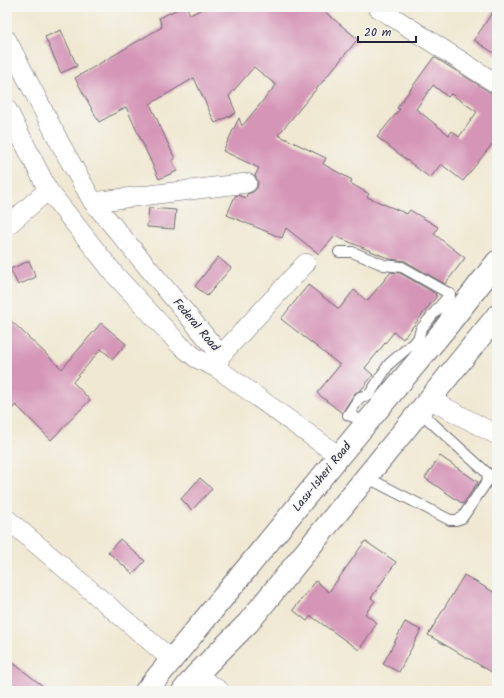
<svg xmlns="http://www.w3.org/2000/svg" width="504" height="698" font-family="Kalam,sans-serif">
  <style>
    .building { fill: #d595b7; fill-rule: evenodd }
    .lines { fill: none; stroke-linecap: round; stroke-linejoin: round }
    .lane-casing { stroke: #6a6770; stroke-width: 12 }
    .street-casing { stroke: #6a6770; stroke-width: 20 }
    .primary-casing { stroke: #6a6770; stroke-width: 24 }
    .lane { stroke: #fff; stroke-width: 10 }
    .street { stroke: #fff; stroke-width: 19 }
    .primary { stroke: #fff; stroke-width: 22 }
    .labels { text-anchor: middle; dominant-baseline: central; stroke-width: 3.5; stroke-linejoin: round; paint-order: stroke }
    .street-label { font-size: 12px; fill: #22223b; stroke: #f6f6f2 }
  </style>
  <rect width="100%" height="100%" fill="#f6f6f2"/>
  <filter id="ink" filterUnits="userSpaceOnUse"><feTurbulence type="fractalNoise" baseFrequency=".025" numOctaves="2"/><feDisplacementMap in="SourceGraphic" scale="8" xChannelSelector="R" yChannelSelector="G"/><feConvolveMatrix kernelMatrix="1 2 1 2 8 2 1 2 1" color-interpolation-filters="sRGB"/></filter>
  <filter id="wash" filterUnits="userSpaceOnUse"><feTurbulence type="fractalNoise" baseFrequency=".012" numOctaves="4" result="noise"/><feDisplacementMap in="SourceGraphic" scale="16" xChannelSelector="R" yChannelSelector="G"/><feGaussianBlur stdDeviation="0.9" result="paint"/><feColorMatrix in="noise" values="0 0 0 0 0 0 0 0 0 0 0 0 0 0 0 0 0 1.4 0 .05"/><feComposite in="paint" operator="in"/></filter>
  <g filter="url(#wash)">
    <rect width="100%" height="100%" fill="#f0e8d2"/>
    <g id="blocks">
      <g class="building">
        <path d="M182 7H187L190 15 206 7H319L358 39 278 135 326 158 323 164 352 180 350 183 369 194 367 197 407 214 410 210 438 227 434 234 465 258 445 284 405 261 390 259 335 236 319 254 286 228 282 238 227 215 235 196 238 195 246 198 247 194 253 192 257 188 258 181 255 176 259 168 223 151 239 118 242 126 276 85 254 67 229 96 236 113 215 123 194 78 150 104 175 159 172 160 177 171 159 179 126 107 99 122 75 78 162 27 159 18Z"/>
        <path d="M496 7H497V55L474 40Z"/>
        <path d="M61 30 77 66 61 73 45 37Z"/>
        <path d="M434 57 491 93 497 95V138L463 181 441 164 430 178 377 137 400 109 397 108ZM433 85 448 97 451 94 477 112 459 137 452 131 449 135 416 109Z"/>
        <path d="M149 208 176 210 174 229 147 227Z"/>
        <path d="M218 257 231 268 207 296 195 286Z"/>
        <path d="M29 261 36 277 18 285 10 269Z"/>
        <path d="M391 272 400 273 436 294 435 295 437 296 403 339 394 332 365 368 373 375 361 390 355 393 342 413 317 393 340 365 281 319 308 285 339 309 354 290 367 301Z"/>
        <path d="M7 317 62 369 101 323 126 344 113 359 101 349 73 382 90 400 51 440 16 405 7 414Z"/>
        <path d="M440 456 478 482 463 504 425 478Z"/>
        <path d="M200 478 212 489 192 510 181 499Z"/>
        <path d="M120 539 145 561 133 574 108 552Z"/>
        <path d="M365 541 396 562 371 598 375 601 365 614 377 623 359 650 311 616 307 621 293 610 316 581 329 592Z"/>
        <path d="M464 575 497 594V675L428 635Z"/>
        <path d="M405 622 421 630 399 672 383 664Z"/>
        <path d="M7 658 49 691H7Z"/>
      </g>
    </g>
  </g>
  <g filter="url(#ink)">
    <use href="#blocks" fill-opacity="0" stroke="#6a6770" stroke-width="1"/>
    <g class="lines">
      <g class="lane-casing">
        <g id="lane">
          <path d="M339 252H352L384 265 402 267 450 294"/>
          <path d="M368 422 348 415 360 397 369 395 389 364 418 339 421 329 450 294 445 320"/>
          <path d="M366 477 450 520H456L462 518 488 480 487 473 419 411"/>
        </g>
      </g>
      <g class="street-casing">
        <g id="street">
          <path d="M377 7 497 84"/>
          <path d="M7 40 62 147 93 202 221 355 217 368"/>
          <path d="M7 109 48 190 116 276 180 345 196 358 217 368 339 456"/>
          <path d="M93 202 247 183"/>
          <path d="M7 226 48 190"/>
          <path d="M221 355 306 263"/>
          <path d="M429 399 497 435"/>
          <path d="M7 519 172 660"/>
          <path d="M196 675 220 691"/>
        </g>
      </g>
      <g class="primary-casing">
        <g id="primary">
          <path d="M146 691 339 456 443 331 497 262"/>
          <path d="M183 691 196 675 248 623 497 316"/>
        </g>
      </g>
      <use href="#lane" class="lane"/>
      <use href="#street" class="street"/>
      <use href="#primary" class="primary"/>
    </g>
  </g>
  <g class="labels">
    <g class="street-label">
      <text transform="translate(196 325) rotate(50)">Federal Road</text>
      <text transform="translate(322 477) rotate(-51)">Lasu-Isheri Road</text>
    </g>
  </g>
  <rect width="504" height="698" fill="none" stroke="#f6f6f2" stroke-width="24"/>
  <path d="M358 36v6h58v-6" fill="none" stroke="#22223b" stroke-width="2"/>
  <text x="364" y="36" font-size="12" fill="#22223b" stroke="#f6f6f2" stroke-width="3" paint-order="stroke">20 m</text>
</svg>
